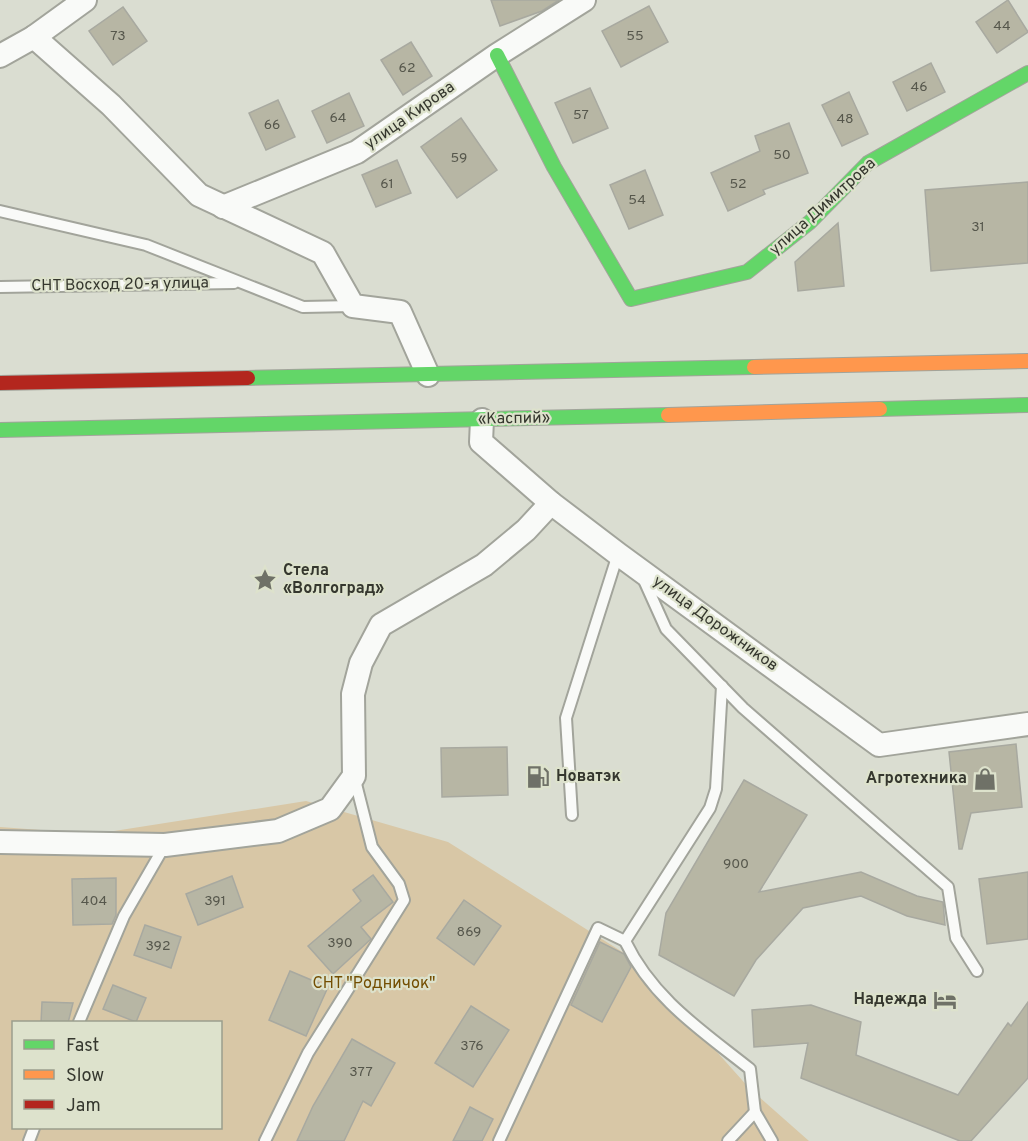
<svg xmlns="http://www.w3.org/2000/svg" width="1028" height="1141" font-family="Overpass,sans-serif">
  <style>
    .green { fill: #d8c7a6; fill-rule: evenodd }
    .building { fill: #b7b6a4; stroke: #a8a9a0; stroke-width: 1.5 }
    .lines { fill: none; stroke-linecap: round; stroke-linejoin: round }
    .lane-casing { stroke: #a2a49b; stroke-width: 14 }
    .street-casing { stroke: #a2a49b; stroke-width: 26 }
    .fast-casing { stroke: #a2a49b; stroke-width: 16 }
    .slow-casing { stroke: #a2a49b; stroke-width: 16 }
    .jam-casing { stroke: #a2a49b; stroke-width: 16 }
    .lane { stroke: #f9faf8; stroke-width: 10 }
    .street { stroke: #f9faf8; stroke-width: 22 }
    .fast { stroke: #63d668; stroke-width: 14 }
    .slow { stroke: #ff974d; stroke-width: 14 }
    .jam { stroke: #b3261e; stroke-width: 14 }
    .labels { text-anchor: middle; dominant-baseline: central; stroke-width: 4.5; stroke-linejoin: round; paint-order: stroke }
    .number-label { font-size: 14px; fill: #56574c }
    .street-label { font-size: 16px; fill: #35372e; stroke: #dde2cc }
    .poi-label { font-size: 16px; font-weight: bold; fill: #35372e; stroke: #dde2cc; text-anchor: start }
    .park-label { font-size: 16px; fill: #734e02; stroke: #dde2cc }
  </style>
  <rect width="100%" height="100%" fill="#daddd1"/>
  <path class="green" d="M306 801 448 842 635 960 750 1089 809 1141H0V827L95 834ZM14 1022H220V1128H14Z"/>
  <g class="building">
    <path d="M491 0H559L542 11 500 26Z"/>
    <path d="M1008 0 1028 32 997 53 976 22Z"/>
    <path d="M649 6 668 42 621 67 602 31Z"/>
    <path d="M123 7 147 41 113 65 89 31Z"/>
    <path d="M411 42 432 76 403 95 381 60Z"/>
    <path d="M931 63 945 92 907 111 893 82Z"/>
    <path d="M590 88 608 128 573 143 555 103Z"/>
    <path d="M849 92 868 134 842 146 822 105Z"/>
    <path d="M349 93 364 126 327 143 312 111Z"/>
    <path d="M278 100 295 137 266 150 249 113Z"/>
    <path d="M461 118 497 170 457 198 421 147Z"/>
    <path d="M789 123 808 173 763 190 765 194 728 211 711 173 760 151 755 136Z"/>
    <path d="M397 160 411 193 376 207 362 175Z"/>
    <path d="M645 170 663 215 629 229 610 185Z"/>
    <path d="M1028 182V263L931 271 925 190Z"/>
    <path d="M838 223 844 286 798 291 795 262Z"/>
    <path d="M1016 744 1022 807 971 813 962 849H959L949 752Z"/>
    <path d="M507 747 508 795 442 797 441 748Z"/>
    <path d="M744 780 807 815 759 892 861 872 917 896 943 902 945 925 907 916 861 896 803 908 756 960 734 996 659 955 666 913Z"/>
    <path d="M1028 872V939L987 944 979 879Z"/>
    <path d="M373 875 393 902 361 927 371 939 333 974 308 946 361 901 353 890Z"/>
    <path d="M232 876 243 907 198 925 186 894Z"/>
    <path d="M116 878V915L112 924 73 925 72 879Z"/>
    <path d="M464 900 501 926 474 965 437 938Z"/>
    <path d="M145 925 181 937 171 968 134 955Z"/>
    <path d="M600 942 624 954 631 967 602 1022 571 1005Z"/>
    <path d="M290 971 328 987 306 1036 269 1020Z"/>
    <path d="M113 985 146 998 136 1022 103 1009Z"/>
    <path d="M42 1002 73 1003 68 1023H41Z"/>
    <path d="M1028 1002V1078L971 1141H960L801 1078 808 1043 754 1047 752 1010 811 1005 861 1022 856 1055 958 1095 1008 1023 1011 1026Z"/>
    <path d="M471 1006 509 1030 473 1087 435 1063Z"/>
    <path d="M352 1039 395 1063 371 1106 363 1101 344 1141H297L313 1106Z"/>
    <path d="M470 1107 493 1119 482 1141H453Z"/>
  </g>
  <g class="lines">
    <g class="lane-casing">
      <g id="lane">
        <path d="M0 211 146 245 303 307 353 306"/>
        <path d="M0 287 234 283"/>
        <path d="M643 578 666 629 743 708 948 887 956 938 977 971"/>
        <path d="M572 815 566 718 618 554"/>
        <path d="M625 941 710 808 716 789 722 686"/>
        <path d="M625 941C653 999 701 1030 750 1069L755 1112 772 1141"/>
        <path d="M79 1022 124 916 165 845"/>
        <path d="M29 1141 34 1128"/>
        <path d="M265 1141 308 1053 404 900 399 884 372 847 354 776"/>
        <path d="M499 1141 598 928 625 941"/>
        <path d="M728 1141 755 1112"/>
      </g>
    </g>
    <g class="street-casing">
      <g id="street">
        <path d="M34 37 111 105 199 195 323 253 353 306 400 312 428 375"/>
        <path d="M0 56 34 37 85 0"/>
        <path d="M223 207 357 152 497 55 584 0"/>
        <path d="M482 420 481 442 551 503 618 554 879 745 1028 724"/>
        <path d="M0 842 165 845 278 831 330 809 354 776 353 694 361 663 381 625 484 565 526 530 551 503"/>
      </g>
    </g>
    <g class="fast-casing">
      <g id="fast">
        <path d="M497 55 554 167 631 299 747 272 810 222 868 163 1028 73"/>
        <path d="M248 378 754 367"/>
        <path d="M880 409 1028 405"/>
        <path d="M0 430 668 415"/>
      </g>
    </g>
    <g class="slow-casing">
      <g id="slow">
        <path d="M754 367 1028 361"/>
        <path d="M668 415 880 409"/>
      </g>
    </g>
    <g class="jam-casing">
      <path id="jam" d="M0 383 248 378"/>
    </g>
    <use href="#lane" class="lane"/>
    <use href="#street" class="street"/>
    <use href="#fast" class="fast"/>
    <use href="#slow" class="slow"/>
    <use href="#jam" class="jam"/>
  </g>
  <defs>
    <g id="sight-bare" transform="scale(1.8)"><path d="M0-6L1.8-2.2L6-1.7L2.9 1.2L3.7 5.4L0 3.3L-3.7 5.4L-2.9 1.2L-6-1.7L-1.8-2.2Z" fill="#6f7167" stroke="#dde2cc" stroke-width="2.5" paint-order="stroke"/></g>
    <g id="fuel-bare" transform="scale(1.8)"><path d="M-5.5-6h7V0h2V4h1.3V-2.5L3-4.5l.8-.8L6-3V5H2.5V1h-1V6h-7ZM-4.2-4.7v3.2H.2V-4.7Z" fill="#6f7167" stroke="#dde2cc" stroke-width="2.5" paint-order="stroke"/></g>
    <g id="shop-bare" transform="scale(1.8)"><path d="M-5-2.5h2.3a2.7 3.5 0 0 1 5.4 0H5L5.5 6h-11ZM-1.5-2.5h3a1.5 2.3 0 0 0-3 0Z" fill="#6f7167" stroke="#dde2cc" stroke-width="2.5" paint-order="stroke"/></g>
    <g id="hotel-bare" transform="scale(1.8)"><path d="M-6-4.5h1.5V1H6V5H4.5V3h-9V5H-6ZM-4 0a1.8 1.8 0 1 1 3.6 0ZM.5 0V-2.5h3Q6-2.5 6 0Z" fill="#6f7167" stroke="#dde2cc" stroke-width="2.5" paint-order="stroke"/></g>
  </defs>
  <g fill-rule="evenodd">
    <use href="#sight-bare" x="265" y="580"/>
    <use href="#fuel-bare" x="538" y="777"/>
    <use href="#shop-bare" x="985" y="779"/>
    <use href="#hotel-bare" x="945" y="1000"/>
  </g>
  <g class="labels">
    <g class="number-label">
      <text x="1002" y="26">44</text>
      <text x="118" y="36">73</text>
      <text x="635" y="36">55</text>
      <text x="407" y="68">62</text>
      <text x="919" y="87">46</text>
      <text x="581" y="115">57</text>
      <text x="338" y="118">64</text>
      <text x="845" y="119">48</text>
      <text x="272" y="125">66</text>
      <text x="782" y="155">50</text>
      <text x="459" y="158">59</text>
      <text x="387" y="184">61</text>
      <text x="738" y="184">52</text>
      <text x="637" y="200">54</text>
      <text x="978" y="227">31</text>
      <text x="736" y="864">900</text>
      <text x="94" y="901">404</text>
      <text x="215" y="901">391</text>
      <text x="469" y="932">869</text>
      <text x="340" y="943">390</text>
      <text x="158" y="946">392</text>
      <text x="472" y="1046">376</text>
      <text x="361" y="1072">377</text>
    </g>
    <g class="street-label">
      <text transform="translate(410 116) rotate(-35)">улица Кирова</text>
      <text transform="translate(823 207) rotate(-42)">улица Димитрова</text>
      <text transform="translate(120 285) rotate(-1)">СНТ Восход 20-я улица</text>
      <text transform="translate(514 419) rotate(-1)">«Каспий»</text>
      <text transform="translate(715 624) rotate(36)">улица Дорожников</text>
    </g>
    <g class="poi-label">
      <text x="283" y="571">Стела<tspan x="283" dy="18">«Волгоград»</tspan></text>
      <text x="556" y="777">Новатэк</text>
      <text x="967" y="779" text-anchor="end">Агротехника</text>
      <text x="927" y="1000" text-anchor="end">Надежда</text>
    </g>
    <g class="park-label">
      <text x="374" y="984">СНТ "Родничок"</text>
    </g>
  </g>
  <rect x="12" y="1021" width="210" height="108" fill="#dde2cc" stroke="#9a9e8d" stroke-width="1.5"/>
  <rect x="24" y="1040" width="30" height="9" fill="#63d668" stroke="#9a9e8d" stroke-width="1.5"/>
  <text x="66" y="1051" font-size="18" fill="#35372e">Fast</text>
  <rect x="24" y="1070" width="30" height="9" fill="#ff974d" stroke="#9a9e8d" stroke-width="1.5"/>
  <text x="66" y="1081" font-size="18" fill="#35372e">Slow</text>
  <rect x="24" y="1100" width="30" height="9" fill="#b3261e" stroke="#9a9e8d" stroke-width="1.5"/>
  <text x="66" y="1111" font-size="18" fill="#35372e">Jam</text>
</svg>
